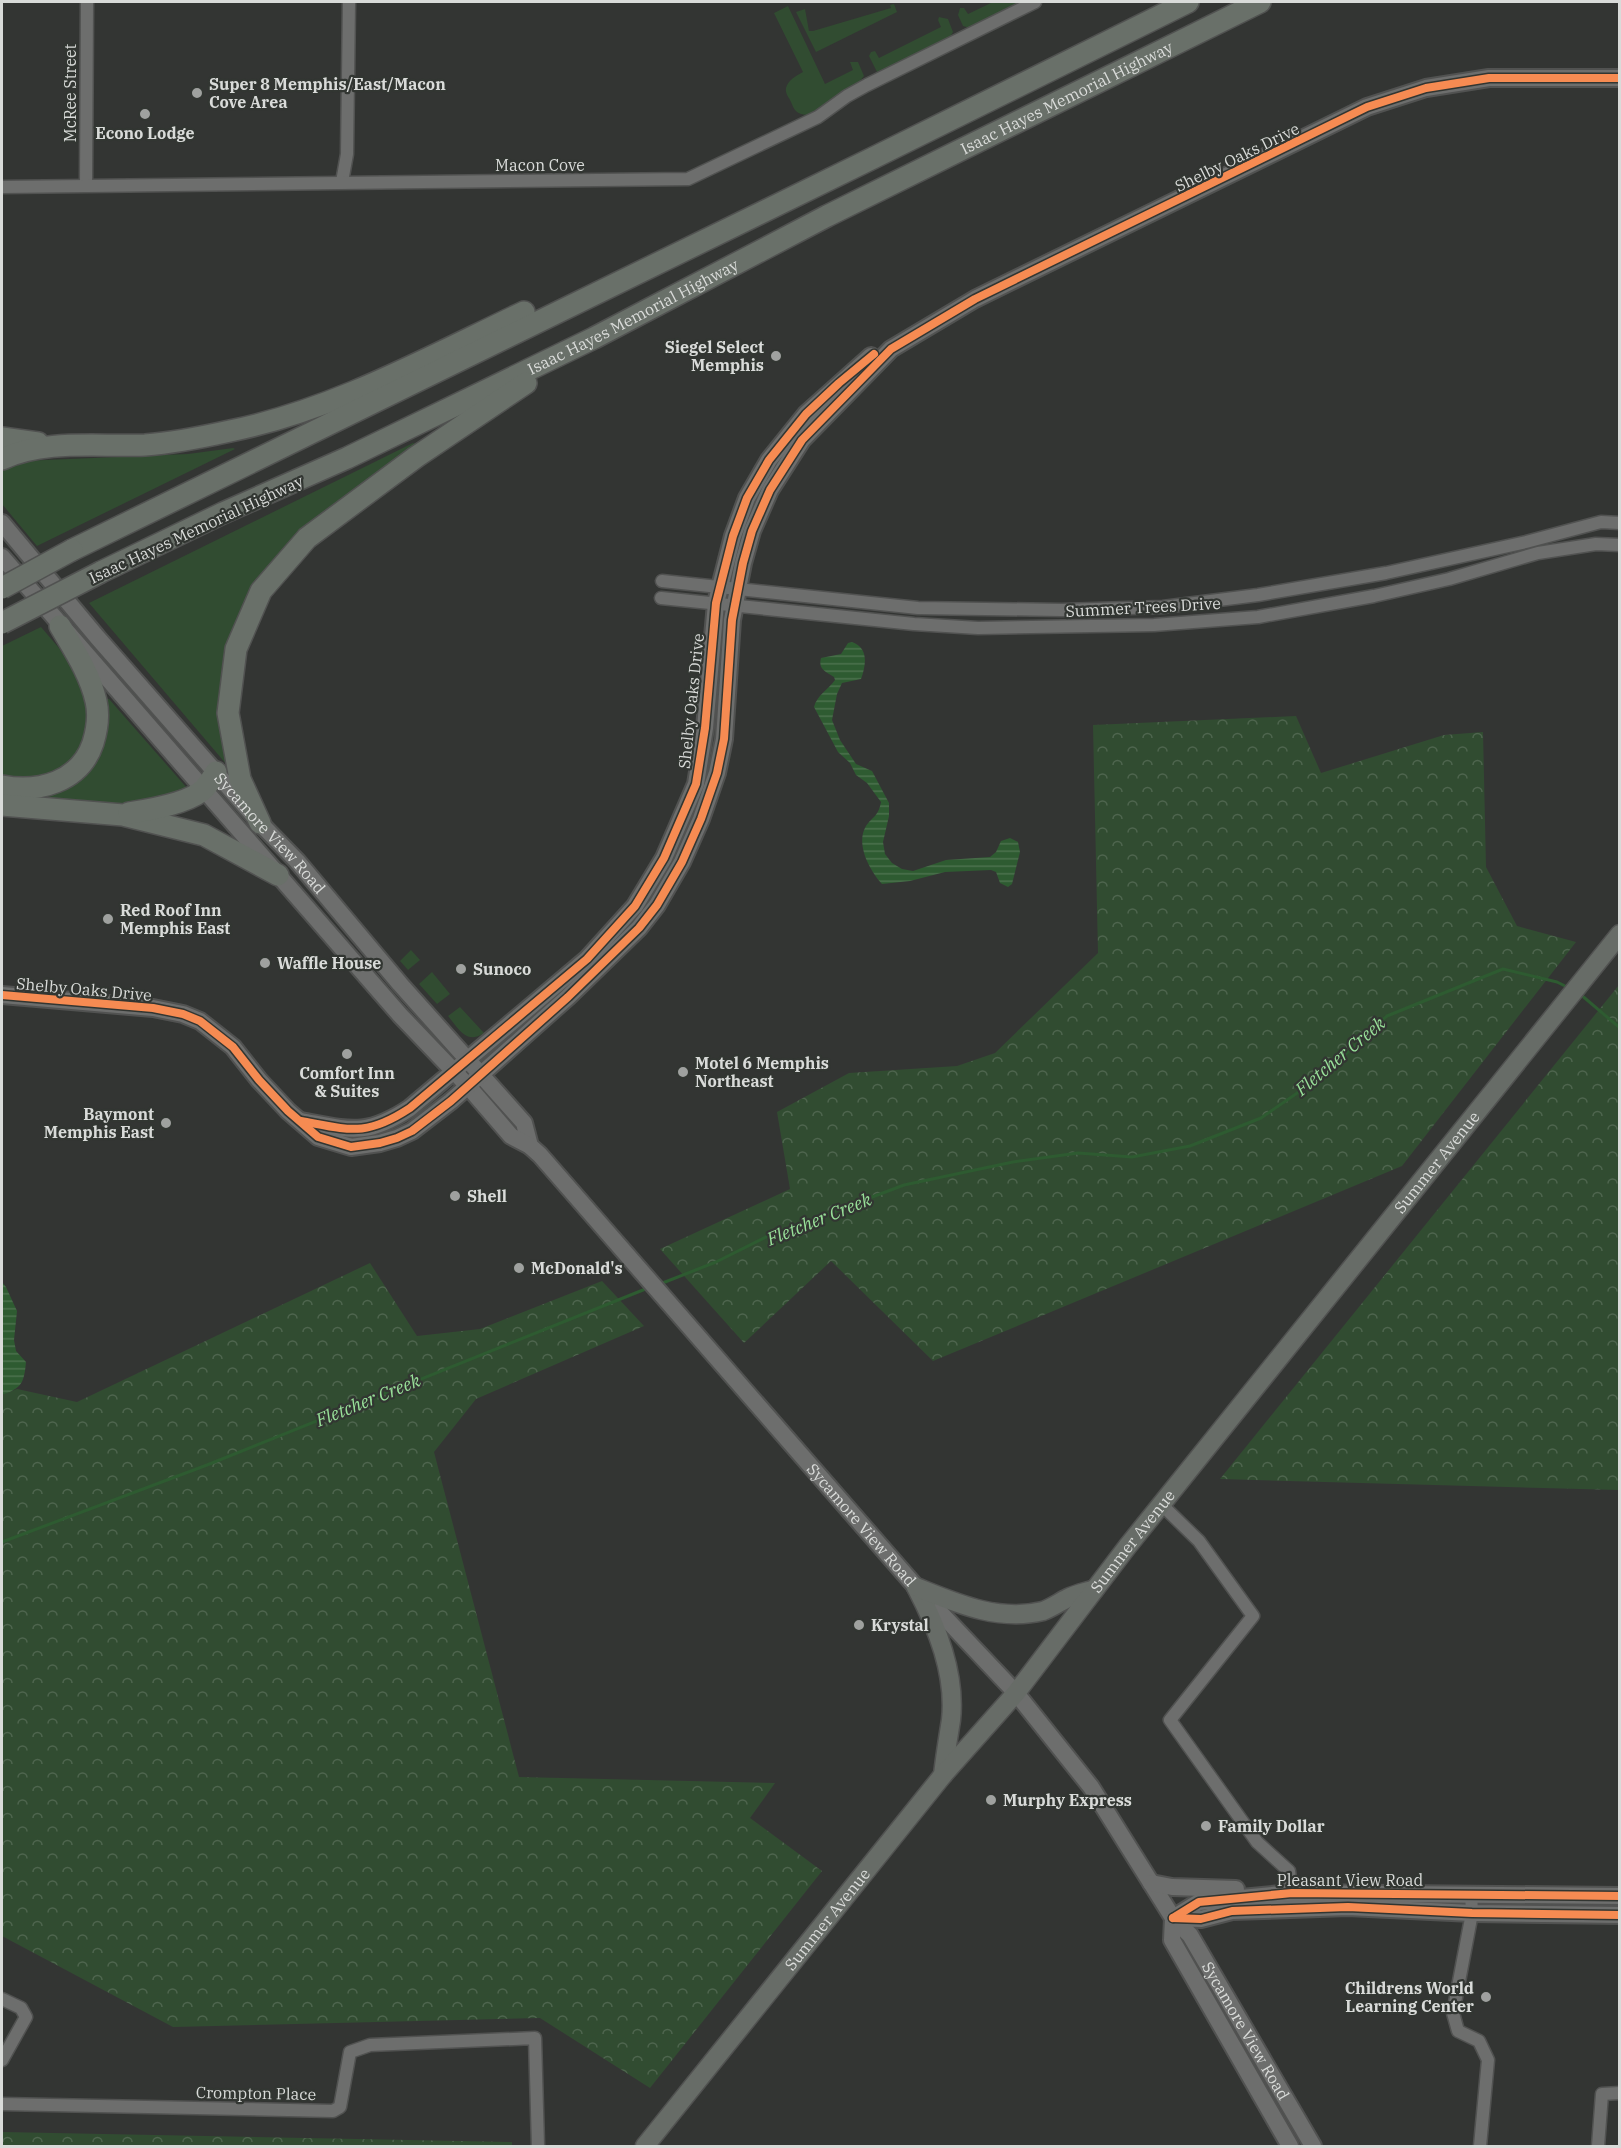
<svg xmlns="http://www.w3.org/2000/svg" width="1621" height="2148" font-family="'IBM Plex Serif',serif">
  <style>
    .green { fill: #314c31 }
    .forest { fill: url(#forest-crowns) }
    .water { fill: url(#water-rules) }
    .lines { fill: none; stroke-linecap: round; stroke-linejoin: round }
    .stream { stroke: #2e5b31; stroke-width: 3 }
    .street-casing { stroke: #515251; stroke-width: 15 }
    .secondary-casing { stroke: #515251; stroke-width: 20 }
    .primary-casing { stroke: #515251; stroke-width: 21 }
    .highway-casing { stroke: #515251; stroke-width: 24 }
    .street { stroke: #6d6e6d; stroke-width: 12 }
    .secondary { stroke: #6d6e6d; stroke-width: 16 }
    .primary { stroke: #676c67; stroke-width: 18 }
    .highway { stroke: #697069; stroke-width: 21 }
    .highway-bridge-casing { stroke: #515251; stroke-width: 24; stroke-linecap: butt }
    .highway-bridge { stroke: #697069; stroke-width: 21 }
    .cycleway-casing { stroke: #323632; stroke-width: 11 }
    .cycleway { stroke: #f68b52; stroke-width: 8 }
    .poi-dot { fill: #9fa19f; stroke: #323632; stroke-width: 2 }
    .labels { text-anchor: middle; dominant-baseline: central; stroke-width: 4.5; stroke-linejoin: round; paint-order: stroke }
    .poi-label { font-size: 16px; font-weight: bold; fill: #d9dbd9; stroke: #323632; text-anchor: start }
    .street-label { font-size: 16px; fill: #d9dbd9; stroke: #323632 }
    .water-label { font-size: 18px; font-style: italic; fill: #98e099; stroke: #323632 }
  </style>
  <defs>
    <pattern id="forest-crowns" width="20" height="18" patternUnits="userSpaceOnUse" patternTransform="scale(1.5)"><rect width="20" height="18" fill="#314c31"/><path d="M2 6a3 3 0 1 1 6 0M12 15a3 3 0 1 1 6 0" fill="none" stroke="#4e654e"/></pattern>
    <pattern id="water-rules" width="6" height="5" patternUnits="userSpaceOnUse" patternTransform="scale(1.5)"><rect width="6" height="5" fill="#2e5b31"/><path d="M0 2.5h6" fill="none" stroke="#4c724e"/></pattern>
  </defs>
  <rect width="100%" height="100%" fill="#333533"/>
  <g class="green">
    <path d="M993 2H1024L970 28 963 26 958 15 960 8H964L968 14Z"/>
    <path d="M894 4 897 12 816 52 796 12 805 9 809 31H813L891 8 890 5Z"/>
    <path d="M788 6 825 84 853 70 850 62H858L864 76 860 81 808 115C797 115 794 110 791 102 789 97 785 94 786 88 788 80 796 76 803 72L774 13Z"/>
    <path d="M939 17 948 19 953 32 950 37 884 70 877 72 869 56 871 52 875 51 879 58 941 27 938 20Z"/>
    <path d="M413 443 417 444 310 525 248 600 233 772 89 603Z"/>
    <path d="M233 448 235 449 37 546 2 504V472L8 466 22 461 188 454Z"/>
    <path d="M41 627 59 648 93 702 83 752 45 781H2V646Z"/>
    <path d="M103 699H109L187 788 186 794 122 809 9 796 63 788Z"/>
    <path d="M411 950 420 960 408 970 400 961Z"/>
    <path d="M432 972 450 994 437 1004 419 984Z"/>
    <path d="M460 1007 484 1033C466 1045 459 1029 448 1016Z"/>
  </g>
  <g class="forest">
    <path d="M1296 716 1321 773 1444 735 1483 732 1486 867 1517 926 1576 942 1402 1166 933 1361 831 1261 744 1343 660 1249 790 1189 777 1112 849 1073 957 1066 995 1053 1098 953 1093 725Z"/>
    <path d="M1619 985V1490L1220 1479Z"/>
    <path d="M370 1263 417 1336 480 1329 602 1281 644 1326 476 1399 434 1452 519 1777 775 1783 750 1818 822 1871 650 2088 540 2018 173 2027 2 1936V1395L17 1389 77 1402Z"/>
    <path d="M2 2132 512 2142V2146H2Z"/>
  </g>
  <g class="water">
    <path d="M852 642C869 648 866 665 861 679L842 683 837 694 832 720 840 740 856 764 872 771 889 803V816L883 842 885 854 892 863 902 869 913 871 946 860 990 857 996 852 1001 841 1010 838 1018 842 1020 852 1012 884 1008 887 1000 883 996 872 991 870 945 872 910 881 882 884C870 871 855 844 866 826 873 816 878 817 881 802L867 783 856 775 850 763 838 752 814 707C817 695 828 690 835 680L834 677C825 671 818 669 821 658L841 654 848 643Z"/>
    <path d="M2 1282 6 1287 17 1311 14 1340 16 1351 26 1362C24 1383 22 1388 2 1395Z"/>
  </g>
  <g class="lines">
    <g class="stream">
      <path d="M1580 994 1620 1028"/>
      <path d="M660 1284 716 1262 766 1237 904 1185 1013 1162 1078 1153 1132 1157 1190 1146 1261 1118 1322 1076 1387 1016 1503 969 1557 982 1569 988"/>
      <path d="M2 1542 207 1465 648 1288"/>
    </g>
    <g class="street-casing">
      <g id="street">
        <path d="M342 182 347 154 349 2"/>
        <path d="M86 185 87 2"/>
        <path d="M2 187 688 179 818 117 847 96 867 85 1035 2"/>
        <path d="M662 581 918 608 1062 610 1163 607 1258 595 1386 573 1526 542 1601 522 1620 523"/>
        <path d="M661 598 914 624 978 628 1154 625 1258 617 1374 596 1449 579 1538 553 1596 544 1620 545"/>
        <path d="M1162 1505 1199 1541 1253 1616 1170 1720 1257 1842 1289 1871 1292 1893"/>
        <path d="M1471 1893 1472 1913 1453 2013 1458 2031 1479 2041 1488 2060 1480 2146"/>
        <path d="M2 1999 21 2008 26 2017 2 2060"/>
        <path d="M2 2104 333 2111 340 2107 350 2052 370 2045 535 2038 538 2146"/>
        <path d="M1598 2146 1602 2094 1620 2093"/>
      </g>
    </g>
    <g class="secondary-casing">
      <g id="secondary">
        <path id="s1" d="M2 523 97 637 260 823 297 861 400 984 524 1123 530 1146"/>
        <path id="s2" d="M2 557 400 1015 467 1085 511 1136 530 1146 540 1155 916 1587 1016 1693 1091 1787 1173 1918 1190 1935 1313 2146"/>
        <path d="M2 995 153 1008 183 1014 200 1021 233 1047 259 1080 288 1111 318 1137 351 1147 380 1143 397 1138 412 1131 451 1101 568 997 639 928 657 905 682 862 701 819 717 773 724 739 732 620 743 563 752 531 770 490 802 440 891 349 975 299 1367 107 1426 88 1489 78H1620"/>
        <path d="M301 1121C350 1130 366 1137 410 1108L587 959 635 906 664 858 696 784 705 728 716 603 733 536 747 498 769 460 806 414 871 356"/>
        <path d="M1151 1883 1172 1887 1236 1889"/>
        <path d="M1173 1918 1199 1902 1292 1893 1620 1896"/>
        <path d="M1173 1918 1172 1940 1290 2146"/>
        <path d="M1174 1918 1201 1919 1232 1911 1348 1907 1472 1913 1620 1915"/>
      </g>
    </g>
    <g class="primary-casing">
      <g id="primary">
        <path d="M916 1587C937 1627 956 1674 951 1720 948 1739 945 1757 943 1775"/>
        <path d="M916 1587C956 1603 998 1622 1043 1611 1051 1608 1060 1602 1068 1598 1076 1594 1086 1592 1095 1589"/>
        <path id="s3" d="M645 2146 943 1775 1016 1693 1127 1547 1620 934"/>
      </g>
    </g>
    <g class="highway-casing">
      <g id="highway">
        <path d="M2 438 38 443"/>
        <path d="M2 459C45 439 98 447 145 445 173 443 203 437 230 431 334 410 429 357 524 312"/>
        <path d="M72 550 873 158 1188 2"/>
        <path id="s4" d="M101 572 223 513 347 458 594 338 827 216 1260 2"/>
        <path d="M2 786C39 793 80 782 93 743 97 730 99 714 96 701 90 674 74 650 60 626"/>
        <path d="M2 805 123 815 204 835 278 875"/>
        <path d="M129 813C149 810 191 803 205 788 209 783 213 777 216 772"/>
        <path d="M260 823 240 779 228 713 236 649 261 591 307 538 416 457 526 383"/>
      </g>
    </g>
    <use href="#street" class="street"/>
    <use href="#secondary" class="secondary"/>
    <use href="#primary" class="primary"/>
    <use href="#highway" class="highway"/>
    <g class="highway-bridge-casing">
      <g id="highway-bridge">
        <path d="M2 588 72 550"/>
        <path d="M2 623 101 572"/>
      </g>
    </g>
    <use href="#highway-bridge" class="highway-bridge"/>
    <g class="cycleway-casing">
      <g id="cycleway">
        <path d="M2 995 153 1008 183 1014 200 1021 233 1047 259 1080 288 1111 318 1137 351 1147 380 1143 397 1138 412 1131 451 1101 568 997 639 928 657 905 682 862 701 819 717 773 724 739 732 620 743 563 752 531 770 490 802 440 891 349 975 299 1367 107 1426 88 1489 78H1620"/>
        <path d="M301 1121C350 1130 366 1137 410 1108L587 959 635 906 664 858 696 784 705 728 716 603 733 536 747 498 769 460 806 414 839 383 874 354"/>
        <path d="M1173 1918 1199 1902 1292 1893 1620 1896"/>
        <path d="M1173 1918 1201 1919 1232 1911 1348 1907 1472 1913 1620 1915"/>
      </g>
    </g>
    <use href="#cycleway" class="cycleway"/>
  </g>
  <g class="poi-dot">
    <circle cx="197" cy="93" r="6"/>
    <circle cx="145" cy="114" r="6"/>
    <circle cx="776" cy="356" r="6"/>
    <circle cx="108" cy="919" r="6"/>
    <circle cx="265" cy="963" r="6"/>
    <circle cx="461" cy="969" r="6"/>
    <circle cx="347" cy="1054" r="6"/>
    <circle cx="683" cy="1072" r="6"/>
    <circle cx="166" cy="1123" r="6"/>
    <circle cx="455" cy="1196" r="6"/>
    <circle cx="519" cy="1268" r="6"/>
    <circle cx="859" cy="1625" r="6"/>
    <circle cx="991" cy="1800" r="6"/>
    <circle cx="1206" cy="1826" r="6"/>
    <circle cx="1486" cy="1997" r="6"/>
  </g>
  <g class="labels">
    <g class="poi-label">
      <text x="209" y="84">Super 8 Memphis/East/Macon<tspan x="209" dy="18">Cove Area</tspan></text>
      <text x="145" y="133" text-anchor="middle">Econo Lodge</text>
      <text x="764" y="347" text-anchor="end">Siegel Select<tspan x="764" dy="18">Memphis</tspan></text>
      <text x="120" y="910">Red Roof Inn<tspan x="120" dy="18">Memphis East</tspan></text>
      <text x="277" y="963">Waffle House</text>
      <text x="473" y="969">Sunoco</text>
      <text x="695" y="1063">Motel 6 Memphis<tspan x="695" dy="18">Northeast</tspan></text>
      <text x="347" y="1073" text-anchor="middle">Comfort Inn<tspan x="347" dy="18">&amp; Suites</tspan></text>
      <text x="154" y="1114" text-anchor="end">Baymont<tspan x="154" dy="18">Memphis East</tspan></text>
      <text x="467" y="1196">Shell</text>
      <text x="531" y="1268">McDonald's</text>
      <text x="871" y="1625">Krystal</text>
      <text x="1003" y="1800">Murphy Express</text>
      <text x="1218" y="1826">Family Dollar</text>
      <text x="1474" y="1988" text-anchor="end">Childrens World<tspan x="1474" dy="18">Learning Center</tspan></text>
    </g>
    <g class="street-label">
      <text transform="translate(70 93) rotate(-90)">McRee Street</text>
      <text stroke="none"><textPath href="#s4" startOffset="1076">Isaac Hayes Memorial Highway</textPath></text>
      <text transform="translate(1237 157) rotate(-26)">Shelby Oaks Drive</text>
      <text x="540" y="165">Macon Cove</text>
      <text stroke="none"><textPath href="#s4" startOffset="590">Isaac Hayes Memorial Highway</textPath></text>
      <text transform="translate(196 529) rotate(-25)">Isaac Hayes Memorial Highway</text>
      <text transform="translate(1143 607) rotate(-3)">Summer Trees Drive</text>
      <text transform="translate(691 701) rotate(-84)">Shelby Oaks Drive</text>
      <text stroke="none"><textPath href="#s1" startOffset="410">Sycamore View Road</textPath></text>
      <text transform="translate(84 989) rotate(5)">Shelby Oaks Drive</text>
      <text stroke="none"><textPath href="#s3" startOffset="1263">Summer Avenue</textPath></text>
      <text stroke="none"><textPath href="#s2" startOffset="1296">Sycamore View Road</textPath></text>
      <text stroke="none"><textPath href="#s3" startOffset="777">Summer Avenue</textPath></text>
      <text x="1350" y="1880">Pleasant View Road</text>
      <text stroke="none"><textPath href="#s3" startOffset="291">Summer Avenue</textPath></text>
      <text stroke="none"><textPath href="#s2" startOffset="1934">Sycamore View Road</textPath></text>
      <text transform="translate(256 2093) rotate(1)">Crompton Place</text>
    </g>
    <g class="water-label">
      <text transform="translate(1340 1056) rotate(-40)">Fletcher Creek</text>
      <text transform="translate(819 1219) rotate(-22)">Fletcher Creek</text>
      <text transform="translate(368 1400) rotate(-22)">Fletcher Creek</text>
    </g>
  </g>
  <rect width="1621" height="2148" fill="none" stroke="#d9dbd9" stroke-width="6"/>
</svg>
